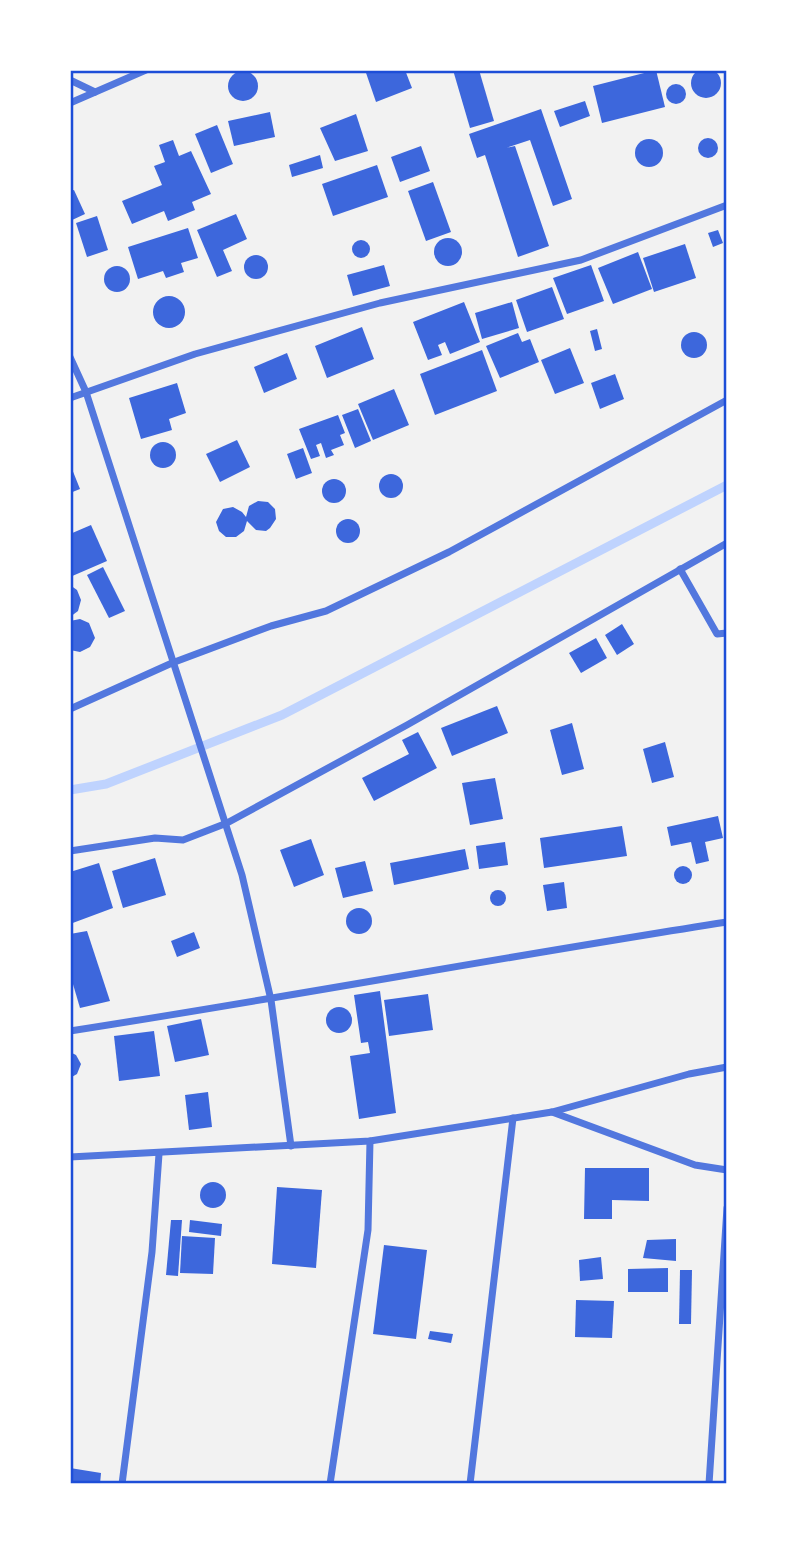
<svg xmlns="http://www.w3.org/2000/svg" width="797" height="1554" font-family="Ubuntu,sans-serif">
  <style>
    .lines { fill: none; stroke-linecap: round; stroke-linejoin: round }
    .stream { stroke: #bfd3fe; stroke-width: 9 }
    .building { fill: #3d67dc }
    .minor { stroke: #5277de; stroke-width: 7 }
    .neatline { fill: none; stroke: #1d4ed8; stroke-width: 2.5 }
  </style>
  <rect width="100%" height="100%" fill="#f2f2f2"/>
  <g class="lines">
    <path class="stream" d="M70 790 106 784 282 715 727 485"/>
  </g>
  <g class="building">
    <circle cx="706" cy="83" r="15"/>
    <path d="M365 70H405L412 88 376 102Z"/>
    <path d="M453 70H479L494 121 470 128Z"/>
    <path d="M656 70 665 107 602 123 593 86Z"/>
    <circle cx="243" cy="86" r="15"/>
    <circle cx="676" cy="94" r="10"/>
    <path d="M585 101 590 116 560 127 554 111Z"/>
    <path d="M541 109 572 199 553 206 530 140 506 148 515 146 549 246 518 257 485 155 477 158 469 134Z"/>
    <path d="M270 112 275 137 234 146 228 121Z"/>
    <path d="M356 114 368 151 335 161 320 128Z"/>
    <path d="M217 125 233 164 211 173 195 134Z"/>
    <circle cx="708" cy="148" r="10"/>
    <circle cx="649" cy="153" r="14"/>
    <path d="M173 140 179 156 191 151 211 194 192 202 195 210 168 221 164 211 132 224 122 201 162 185 154 166 165 162 159 145Z"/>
    <path d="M421 146 430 171 400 182 391 157Z"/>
    <path d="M320 155 323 168 292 177 289 165Z"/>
    <path d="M377 165 388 197 333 216 322 184Z"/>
    <path d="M433 182 451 232 426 241 408 191Z"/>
    <path d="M74 190 85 214 70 221V191Z"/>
    <path d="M236 214 247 239 223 250 232 271 217 277 197 230Z"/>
    <path d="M97 216 108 250 87 257 76 223Z"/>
    <path d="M188 228 198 258 181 263 184 272 166 278 163 271 138 279 128 247Z"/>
    <path d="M718 230 723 243 713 247 708 233Z"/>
    <circle cx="448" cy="252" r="14"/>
    <circle cx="361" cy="249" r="9"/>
    <path d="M685 244 696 278 654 292 643 258Z"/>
    <path d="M638 252 652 289 613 304 598 268Z"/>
    <circle cx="256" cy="267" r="12"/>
    <path d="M384 265 390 286 353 296 347 275Z"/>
    <path d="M591 265 604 301 567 314 553 278Z"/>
    <circle cx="117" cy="279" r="13"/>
    <path d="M552 287 564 319 527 332 516 300Z"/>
    <circle cx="169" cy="312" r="16"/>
    <path d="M464 302 480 342 450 354 445 342 438 345 442 355 428 360 413 322Z"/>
    <path d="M512 302 519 328 482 339 475 313Z"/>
    <path d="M362 327 374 359 327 378 315 346Z"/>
    <path d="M597 329 602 349 595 351 590 331Z"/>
    <circle cx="694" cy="345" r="13"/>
    <path d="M518 333 522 342 530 339 539 362 500 378 486 346Z"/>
    <path d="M570 348 584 383 555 394 541 360Z"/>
    <path d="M482 350 497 391 435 415 420 374Z"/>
    <path d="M287 353 297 379 264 393 254 367Z"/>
    <path d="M615 374 624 399 600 409 591 383Z"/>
    <path d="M177 383 186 413 169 419 172 430 141 439 129 398Z"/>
    <path d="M394 389 409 425 373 440 358 404Z"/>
    <path d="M358 409 371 441 355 448 342 415Z"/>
    <path d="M338 415 345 433 340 435 344 445 331 450 334 455 326 458 321 443 316 445 320 456 311 459 299 429Z"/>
    <path d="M237 440 250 467 220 482 206 454Z"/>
    <circle cx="163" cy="455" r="13"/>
    <path d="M303 448 312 473 296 479 287 454Z"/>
    <path d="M70 464 80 489 70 493Z"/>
    <circle cx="391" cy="486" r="12"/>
    <circle cx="334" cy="491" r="12"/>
    <path d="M258 501 268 502 275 509 276 519 270 528 266 531 256 530 247 521 244 531 236 537H226L219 531 216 522 223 509 233 507 242 512 246 517 249 506Z"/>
    <circle cx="348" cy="531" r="12"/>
    <path d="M91 525 107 561 70 577V534Z"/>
    <path d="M103 567 125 611 109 618 87 575Z"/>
    <path d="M70 585 77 590 81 600 78 611 70 617Z"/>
    <path d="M80 619 89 623 95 638 90 647 80 652 70 650V621Z"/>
    <path d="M622 624 634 644 617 655 605 635Z"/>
    <path d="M596 638 607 658 581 673 569 653Z"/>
    <path d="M497 706 508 733 452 756 441 728Z"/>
    <path d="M572 723 584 769 562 775 550 730Z"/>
    <path d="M418 732 437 768 374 801 362 778 409 754 402 740Z"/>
    <path d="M665 742 674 777 652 783 643 749Z"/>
    <path d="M495 778 503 819 470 825 462 783Z"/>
    <path d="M718 816 723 838 705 842 709 861 696 864 691 842 671 846 667 827Z"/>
    <path d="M622 826 627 856 544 868 540 838Z"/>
    <path d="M311 839 324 875 294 887 280 850Z"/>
    <path d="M505 842 508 865 479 869 476 846Z"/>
    <path d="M465 849 469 869 394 885 390 863Z"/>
    <path d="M155 858 166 895 123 908 112 871Z"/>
    <path d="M365 861 373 891 343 898 335 868Z"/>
    <path d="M99 863 113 908 70 924V872Z"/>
    <circle cx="683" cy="875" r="9"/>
    <path d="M564 882 567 908 547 911 543 885Z"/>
    <circle cx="498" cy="898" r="8"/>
    <circle cx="359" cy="921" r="13"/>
    <path d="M87 931 110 1001 80 1008 70 974V934Z"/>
    <path d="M194 932 200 948 177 957 171 941Z"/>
    <path d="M380 991 396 1113 359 1119 350 1056 370 1053 368 1042 361 1043 354 995Z"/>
    <path d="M428 994 433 1030 389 1036 384 1000Z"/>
    <circle cx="339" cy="1020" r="13"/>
    <path d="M201 1019 209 1055 175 1062 167 1026Z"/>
    <path d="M154 1031 160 1076 119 1081 114 1036Z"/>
    <path d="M70 1052 76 1055 81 1064 77 1074 70 1078Z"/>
    <path d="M208 1092 212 1127 189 1130 185 1095Z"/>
    <path d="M585 1168H649V1201L612 1200V1219H584Z"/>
    <circle cx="213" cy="1195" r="13"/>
    <path d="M277 1187 322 1190 316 1268 272 1264Z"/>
    <path d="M171 1220H182L178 1276 166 1275Z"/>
    <path d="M190 1220 222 1224 221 1236 189 1232Z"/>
    <path d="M182 1236 215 1238 213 1274 180 1273Z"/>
    <path d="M676 1239V1261L643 1258 647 1240Z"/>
    <path d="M384 1245 427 1250 416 1339 373 1334Z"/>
    <path d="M601 1257 603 1279 580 1281 579 1260Z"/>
    <path d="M668 1268V1292H628V1269Z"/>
    <path d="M680 1270H692L691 1324H679Z"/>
    <path d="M576 1300 614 1301 612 1338 575 1337Z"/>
    <path d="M430 1331 453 1334 451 1343 428 1339Z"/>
    <path d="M70 1468 101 1473 100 1484H70Z"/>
  </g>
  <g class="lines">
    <g class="minor">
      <path d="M70 80 95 92"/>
      <path d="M70 103 146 70"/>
      <path d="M70 357 86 392 242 875 271 1000 291 1146"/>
      <path d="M70 398 195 354 380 303 581 260 727 205"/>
      <path d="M680 569 717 634 727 633"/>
      <path d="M70 709 172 663 271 626 326 611 449 552 727 400"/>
      <path d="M70 851 155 838 183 840 227 823 407 725 727 543"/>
      <path d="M70 1031C289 997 508 956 727 922"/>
      <path d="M552 1112 695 1165 727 1170"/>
      <path d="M70 1157 370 1141 552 1112 689 1074 727 1067"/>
      <path d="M122 1484 152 1252 159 1154"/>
      <path d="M330 1484 368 1230 370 1141"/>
      <path d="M470 1484 513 1118"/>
      <path d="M709 1484 727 1208"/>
    </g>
  </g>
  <rect width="797" height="1554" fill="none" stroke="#ffffff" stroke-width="144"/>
  <rect x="72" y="72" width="653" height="1410" class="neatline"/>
</svg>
